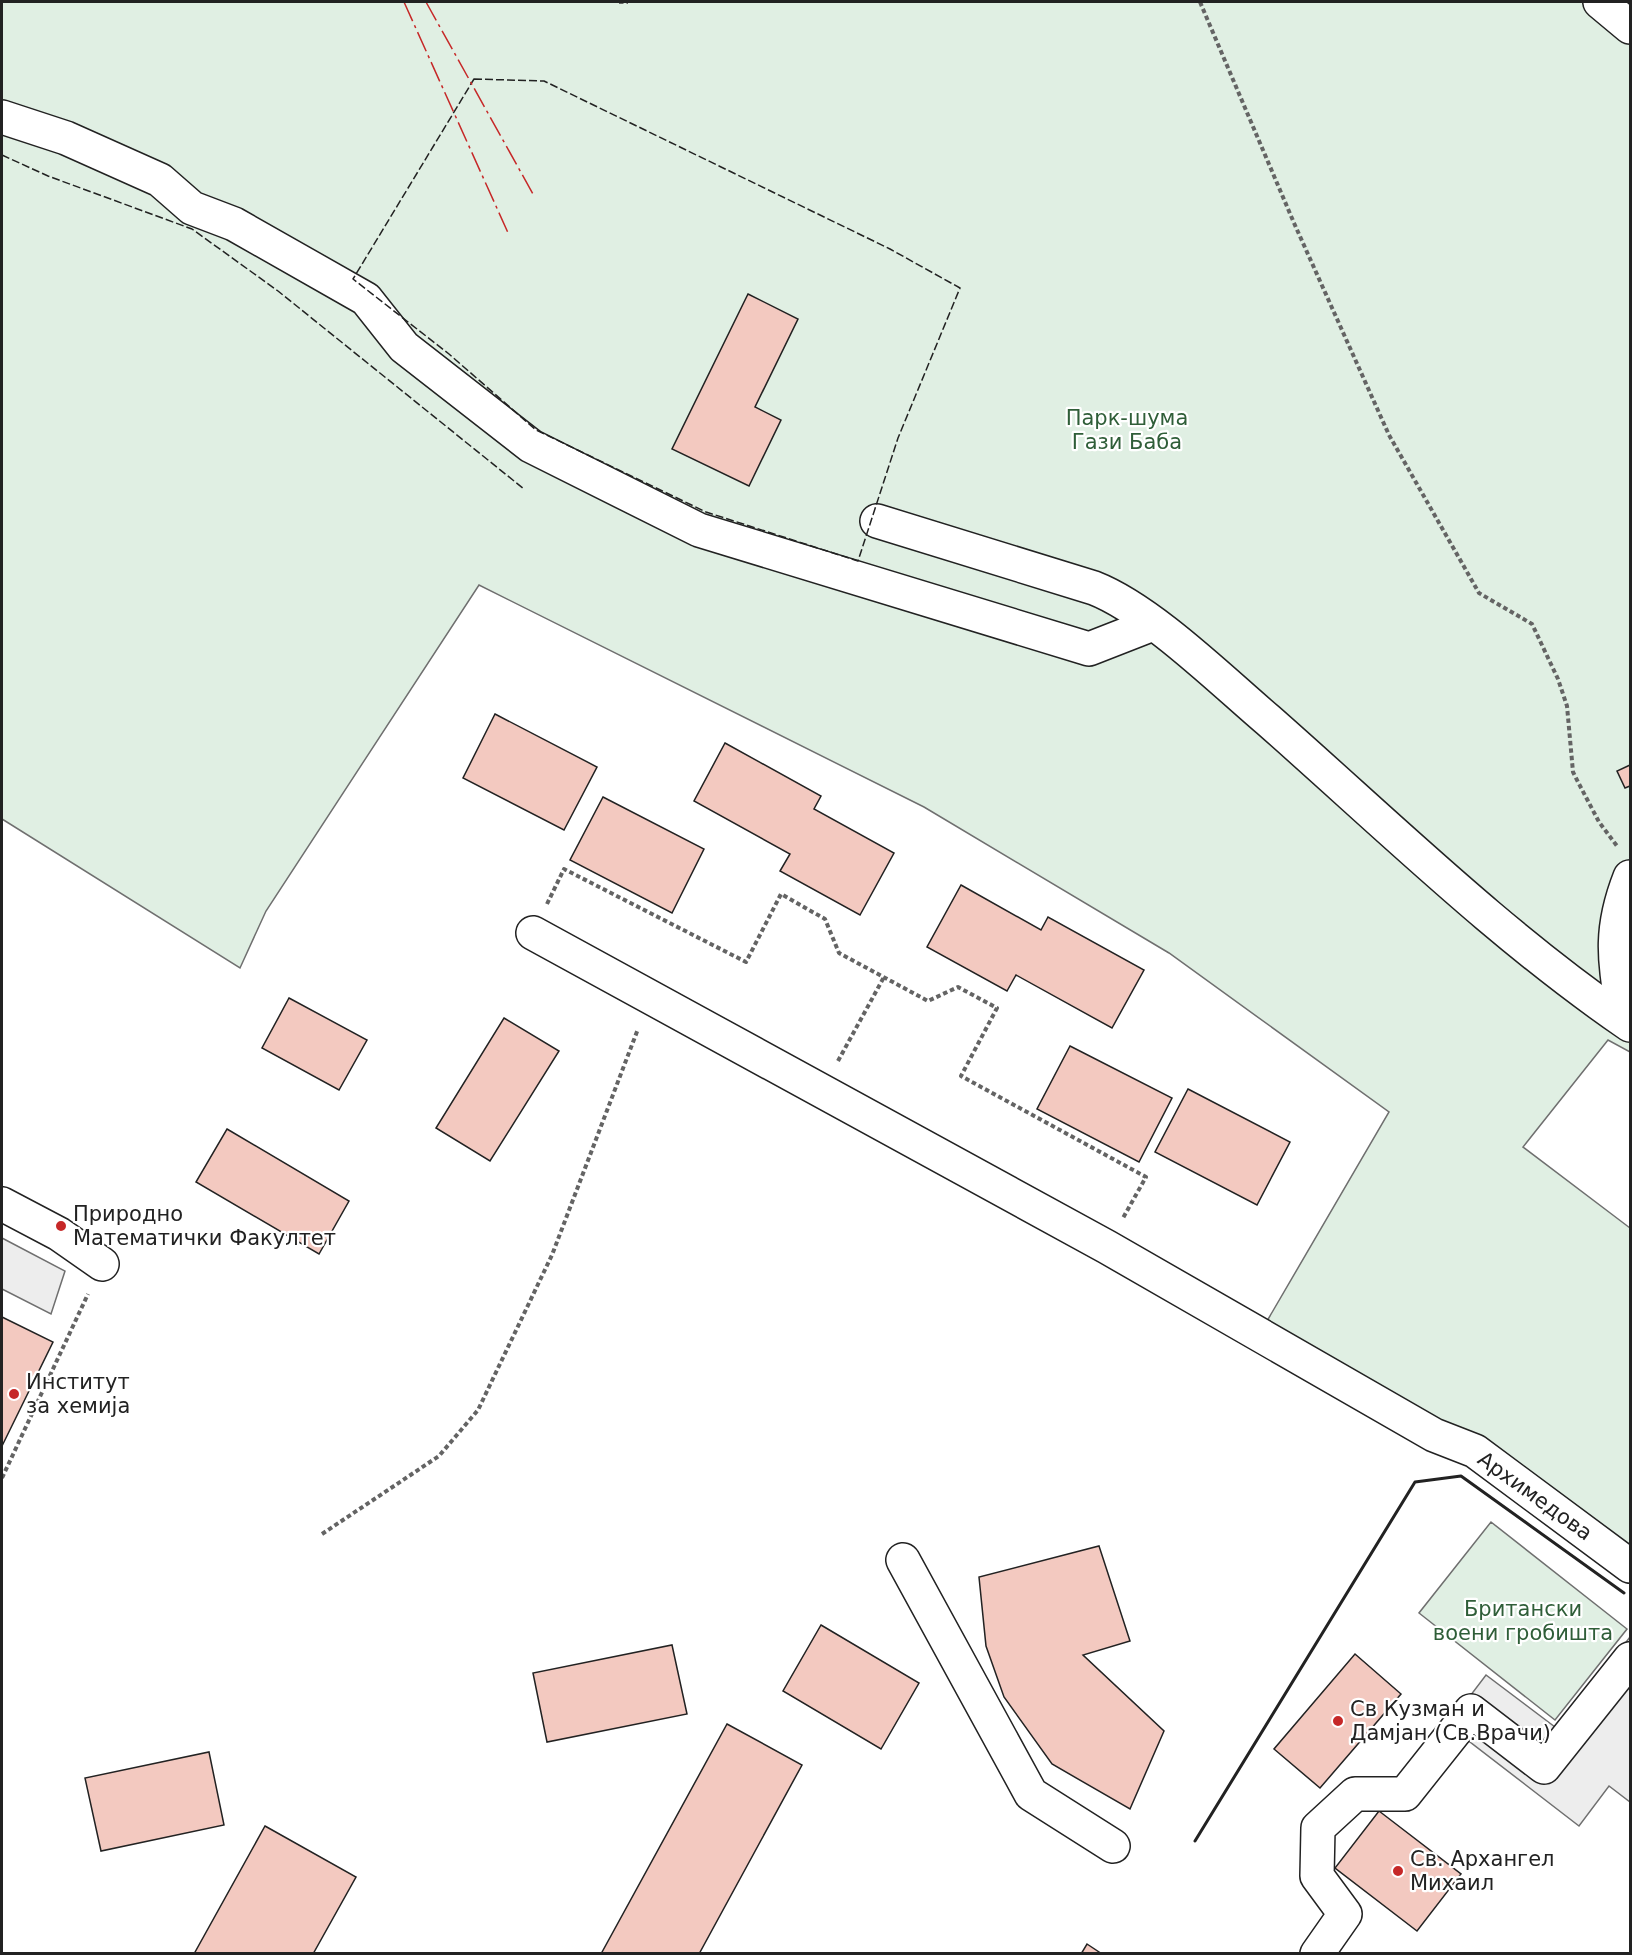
<svg xmlns="http://www.w3.org/2000/svg" width="1632" height="1955" font-family="'DejaVu Sans',sans-serif">
  <style>
    .green { fill: #e0efe3; stroke: #6f6f6f; stroke-width: 1.5 }
    .parking { fill: #ededed; stroke: #6f6f6f; stroke-width: 1.5 }
    .building { fill: #f3c9c0; stroke: #222; stroke-width: 1.5 }
    .lines { fill: none; stroke-linecap: round; stroke-linejoin: round }
    .minor-casing { stroke: #222; stroke-width: 36 }
    .path { stroke: #646464; stroke-width: 4; stroke-dasharray: 4.5 3; stroke-linecap: butt }
    .minor { stroke: #fff; stroke-width: 33 }
    .fence { stroke: #222; stroke-width: 1.5; stroke-dasharray: 8 3; stroke-linecap: butt }
    .wall { stroke: #222; stroke-width: 3 }
    .power { stroke: #c62828; stroke-width: 1.5; stroke-dasharray: 21 4.5 3 4.5; stroke-linecap: butt }
    .poi-dot { fill: #c62828; stroke: #fff; stroke-width: 2 }
    .labels { text-anchor: middle; dominant-baseline: central; stroke-width: 4.5; stroke-linejoin: round; paint-order: stroke }
    .park-label { font-size: 21px; fill: #2f5e38; stroke: #fff }
    .poi-label { font-size: 21px; fill: #222; stroke: #fff; text-anchor: start }
    .street-label { font-size: 21px; fill: #222; stroke: #fff }
  </style>
  <rect width="100%" height="100%" fill="#fff"/>
  <g class="green">
    <path d="M2 2H1630V1052L1608 1040 1523 1147 1630 1228V1566L1260 1333 1389 1112 1169 953 924 807 479 585 266 911 240 968 2 819Z"/>
    <path d="M1491 1522 1627 1629 1555 1720 1419 1613Z"/>
  </g>
  <g class="parking">
    <path d="M2 1238 65 1271 51 1314 2 1289Z"/>
    <path d="M1630 1637V1802L1609 1786 1579 1826 1448 1725 1486 1675 1559 1730Z"/>
  </g>
  <g class="building">
    <path d="M748 294 798 319 755 407 781 420 749 486 672 449Z"/>
    <path d="M495 714 597 767 564 830 463 778Z"/>
    <path d="M725 743 821 796 814 809 894 853 860 915 780 871 790 854 694 801Z"/>
    <path d="M1630 765V786L1625 788 1617 771Z"/>
    <path d="M603 797 704 849 672 913 570 860Z"/>
    <path d="M961 885 1041 930 1048 917 1144 970 1112 1028 1016 975 1007 991 927 947Z"/>
    <path d="M289 998 367 1040 339 1090 262 1048Z"/>
    <path d="M504 1018 559 1051 490 1161 436 1128Z"/>
    <path d="M1070 1046 1172 1098 1139 1162 1037 1109Z"/>
    <path d="M1188 1089 1290 1142 1257 1205 1155 1152Z"/>
    <path d="M227 1129 349 1201 319 1254 196 1182Z"/>
    <path d="M2 1317 53 1342 2 1446Z"/>
    <path d="M1099 1546 1130 1641 1083 1655 1164 1731 1130 1809 1052 1764 1004 1697 986 1646 979 1577Z"/>
    <path d="M821 1625 919 1683 881 1749 783 1691Z"/>
    <path d="M672 1645 687 1714 547 1742 533 1673Z"/>
    <path d="M1355 1654 1401 1694 1320 1788 1274 1749Z"/>
    <path d="M727 1724 802 1765 699 1954H601Z"/>
    <path d="M209 1752 224 1825 101 1851 85 1778Z"/>
    <path d="M1379 1811 1461 1874 1417 1931 1335 1868Z"/>
    <path d="M265 1826 356 1877 313 1954H194Z"/>
    <path d="M1087 1944 1102 1954H1081Z"/>
  </g>
  <g class="lines">
    <g class="minor-casing">
      <g id="minor">
        <path d="M1600 2 1630 27"/>
        <path d="M2 117 66 138 160 180 192 208 234 224 366 299 404 347 531 446 699 530 1089 649 1153 624"/>
        <path d="M877 521 1094 588C1150 610 1221 680 1268 720 1385 823 1501 937 1630 1025"/>
        <path d="M533 933 1107 1247 1434 1435 1475 1451 1630 1566"/>
        <path d="M1624 1020C1615 962 1608 933 1630 877"/>
        <path d="M2 1204 59 1234 102 1264"/>
        <path d="M903 1560 1031 1794 1113 1846"/>
        <path d="M1317 1954 1345 1914 1317 1876 1318 1828 1355 1794H1405L1471 1711 1544 1767 1630 1659"/>
      </g>
    </g>
    <g class="path">
      <path d="M619 2H628"/>
      <path d="M1200 2 1294 223 1389 435 1479 593 1532 624 1558 679 1567 706 1573 772 1578 782 1599 822 1617 846"/>
      <path d="M547 904 564 869 746 962 781 894 825 919 839 953 928 1001 958 987 997 1008 961 1076 1146 1177 1123 1218"/>
      <path d="M838 1061 884 977"/>
      <path d="M2 1478 88 1294"/>
      <path d="M322 1534 439 1456 478 1410 552 1255 638 1029"/>
    </g>
    <use href="#minor" class="minor"/>
    <g class="fence">
      <path d="M474 79 544 81 890 249 960 288 898 438 858 561 706 512 536 430 449 354 353 279Z"/>
      <path d="M2 155 48 176 192 229 278 291 524 489"/>
    </g>
    <path class="wall" d="M1195 1841 1415 1482 1461 1476 1624 1593"/>
    <g class="power">
      <path d="M404 2 509 235"/>
      <path d="M426 2 533 194"/>
    </g>
  </g>
  <g class="poi-dot">
    <circle cx="61" cy="1226" r="6"/>
    <circle cx="14" cy="1394" r="6"/>
    <circle cx="1338" cy="1721" r="6"/>
    <circle cx="1398" cy="1871" r="6"/>
  </g>
  <g class="labels">
    <g class="park-label">
      <text x="1127" y="418">Парк-шума<tspan x="1127" dy="24">Гази Баба</tspan></text>
      <text x="1523" y="1609">Британски<tspan x="1523" dy="24">воени гробишта</tspan></text>
    </g>
    <g class="poi-label">
      <text x="73" y="1214">Природно<tspan x="73" dy="24">Математички Факултет</tspan></text>
      <text x="26" y="1382">Институт<tspan x="26" dy="24">за хемија</tspan></text>
      <text x="1350" y="1709">Св Кузман и<tspan x="1350" dy="24">Дамјан (Св.Врачи)</tspan></text>
      <text x="1410" y="1859">Св. Архангел<tspan x="1410" dy="24">Михаил</tspan></text>
    </g>
    <g class="street-label">
      <text transform="translate(1535 1496) rotate(36)">Архимедова</text>
    </g>
  </g>
  <rect width="1632" height="1955" fill="none" stroke="#222222" stroke-width="6"/>
</svg>
